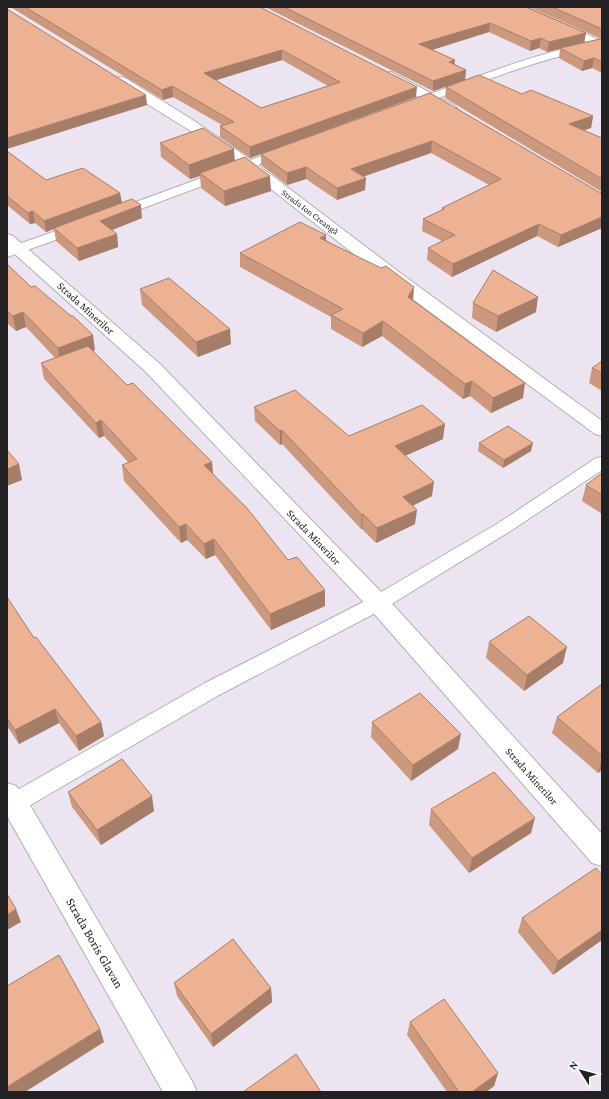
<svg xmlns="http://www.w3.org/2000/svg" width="609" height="1099" font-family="'Crimson Pro',serif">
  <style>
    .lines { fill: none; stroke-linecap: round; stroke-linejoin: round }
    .service-casing { stroke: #b5aeb9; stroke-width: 2 }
    .minor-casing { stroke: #b5aeb9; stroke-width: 2 }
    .service { fill: #fff; fill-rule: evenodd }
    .minor { fill: #fff; fill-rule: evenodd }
    .wall { fill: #cc997f; fill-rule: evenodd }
    .shaded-wall { fill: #a67d68 }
    .building { fill: #edb294; stroke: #a67d68; fill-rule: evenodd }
    .labels { text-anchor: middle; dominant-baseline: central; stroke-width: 3; stroke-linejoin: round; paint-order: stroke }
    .far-street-label { font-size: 9px; fill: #232024; stroke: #fff }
    .street-label { font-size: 11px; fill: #232024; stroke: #fff }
    .near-street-label { font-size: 13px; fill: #232024; stroke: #fff }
  </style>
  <rect width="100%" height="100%" fill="#ece5f1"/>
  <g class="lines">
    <g class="service-casing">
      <g id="service">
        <path d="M602 41V47C538 58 477 84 416 106L412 107 407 104 408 102C472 79 535 52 602 41Z"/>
        <path d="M283 148 287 150 289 152 287 154 122 216H114L112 213 114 210Z"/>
        <path d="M79 223 84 224 85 227 84 230 7 257V248Z"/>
        <path d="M602 457V470L512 530 385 608 219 695 22 810 14 812 7 810V796L205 683 371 598 500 522 596 458Z"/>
      </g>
    </g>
    <g class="minor-casing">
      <g id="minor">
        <path d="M509 7H525L602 41V49L511 9Z"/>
        <path d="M391 72 455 106 457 109 455 112H445L386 79 385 76 386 73Z"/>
        <path d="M120 77 125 78 196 122 254 162 399 272 602 421V436L595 434 387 280 244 168 186 128 115 84 114 81 115 78Z"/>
        <path d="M7 234 13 236 160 364 386 597 602 834V866L592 863 370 609 146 372 7 247Z"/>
        <path d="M7 783 16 786 24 795 192 1081 197 1092H163L7 816Z"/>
      </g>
    </g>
    <use href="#service" class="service"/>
    <use href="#minor" class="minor"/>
  </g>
  <g class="wall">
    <path d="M7 7H260L416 97 274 149 430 93 599 192 602 193V228L558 247 537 236 452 277 427 260 428 248 442 241 422 231 423 219 442 210V208L489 185 431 153 364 176 365 190 337 200 306 179 287 185 261 165V154L250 158 220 137V126L222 125 173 97 163 100 12 8ZM282 60 328 86 261 108 215 80Z"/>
    <path d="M265 7H526L586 33 584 43 602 40V73L592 68 582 71 559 58 560 49 547 52 539 48 530 51 489 32 432 50 454 64 466 70 465 80 433 91Z"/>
    <path d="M529 7H602V39Z"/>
    <path d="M446 87 522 94 593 116 591 128 583 130 602 138V192L445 98Z"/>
    <path d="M160 143 234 149V161L271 191 225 206 201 188 200 176 190 179 161 157Z"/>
    <path d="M7 151 46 180 120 193 122 203 142 218 112 230 117 234 118 247 79 261 56 241 54 229 46 232 35 223 30 224 7 205Z"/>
    <path d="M326 235V240L413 301 523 398 491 413 470 396 463 399 382 336 362 347 331 329V317L240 267V253Z"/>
    <path d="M7 264 95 350 93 351 127 385 212 462 213 474 288 560 325 606 271 630 215 555 206 559 187 540 181 543 124 481 122 465 129 463 104 436 99 438 44 379 41 363 55 358 26 327 16 331 7 323Z"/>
    <path d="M140 289 231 344 198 357 142 305Z"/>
    <path d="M473 303 536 312 496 332 472 318Z"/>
    <path d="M602 361V391L589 383 592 368Z"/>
    <path d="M254 407 349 436 443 439 405 456 432 496 413 506 415 524 376 543 362 529H361L282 444 280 445 255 421Z"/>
    <path d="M479 443 531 451 503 468 478 451Z"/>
    <path d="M602 473V514L582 501 586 485Z"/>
    <path d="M7 597 34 638 101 722 104 736 79 751 59 723 19 744 7 726Z"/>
    <path d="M489 642 563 663 524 691 486 658Z"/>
    <path d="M602 684V770L598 773 552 733 557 717Z"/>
    <path d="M372 722 458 749 411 781 371 737Z"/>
    <path d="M68 792 154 811 101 845 72 807Z"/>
    <path d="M431 809 531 833 469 873 429 825Z"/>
    <path d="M596 868 553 975 518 932 522 918Z"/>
    <path d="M174 983 271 988 272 1002 213 1047 177 996Z"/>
    <path d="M410 1022 498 1073 494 1086 486 1092H447L407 1035Z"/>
  </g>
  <g class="shaded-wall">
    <path d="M490 23 489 32 419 54V44Z"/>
    <path d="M586 33 584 43 547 52 549 42Z"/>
    <path d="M541 38 539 48 530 51 531 41Z"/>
    <path d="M282 50V60L204 84V73Z"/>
    <path d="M594 58 592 68 582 71 584 61Z"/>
    <path d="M455 60 454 70 449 62Z"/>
    <path d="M466 70 465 80 433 91V81Z"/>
    <path d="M172 86 173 97 163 100 162 90Z"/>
    <path d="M417 87 416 97 250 158V147Z"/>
    <path d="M146 95 147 105 7 149V138Z"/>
    <path d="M593 116 591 128 567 136 569 124Z"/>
    <path d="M432 141 431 153 351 181V169Z"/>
    <path d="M234 149 235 163 200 173V176L190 179 189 165Z"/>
    <path d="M306 167V179L287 185V173Z"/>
    <path d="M270 176 271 191 225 206 224 191Z"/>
    <path d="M366 178 365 190 337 200V188Z"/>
    <path d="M120 193 122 204 54 228V229L46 232 44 221Z"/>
    <path d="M141 205 142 218 102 234 100 221Z"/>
    <path d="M33 211 35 223 30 224 28 213Z"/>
    <path d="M602 217V228L558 247 561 235Z"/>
    <path d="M539 224 537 236 452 277 453 264Z"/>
    <path d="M117 234 118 247 79 261 77 248Z"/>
    <path d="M326 235V249L320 238Z"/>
    <path d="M414 287 413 301 408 297Z"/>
    <path d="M538 297 536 312 496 332 498 316Z"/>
    <path d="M23 312 26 327 16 331 13 316Z"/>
    <path d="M383 321 382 336 362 347 363 333Z"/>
    <path d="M230 329 231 344 198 357 196 342Z"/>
    <path d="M93 335 95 350 60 363 58 348Z"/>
    <path d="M472 381 470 396 463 399 465 384Z"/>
    <path d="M525 383 523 398 491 413 493 398Z"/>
    <path d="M101 420 104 436 99 438 96 423Z"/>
    <path d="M445 424 443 439 393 461 395 446Z"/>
    <path d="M282 430V444L280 445V431Z"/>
    <path d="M533 443 531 451 503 468 504 460Z"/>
    <path d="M212 462 213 477 204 465Z"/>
    <path d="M19 464 22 480 7 486V469Z"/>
    <path d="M434 482 432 496 401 511 403 497Z"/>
    <path d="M417 510 415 524 376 543 377 528Z"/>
    <path d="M363 514 362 529H361L362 515Z"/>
    <path d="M186 524 187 540 181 543 179 527Z"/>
    <path d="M214 539 215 555 206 559 204 544Z"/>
    <path d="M325 590V606L271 630 270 614Z"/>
    <path d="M567 647 563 663 524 691 527 675Z"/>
    <path d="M55 709 59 723 19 744 15 730Z"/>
    <path d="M101 722 104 736 79 751 76 736Z"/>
    <path d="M461 734 458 749 411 781 413 765Z"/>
    <path d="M602 760V770L598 773Z"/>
    <path d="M152 796 154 811 101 845 97 830Z"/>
    <path d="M535 818 531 833 469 873 472 858Z"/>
    <path d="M16 909 21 922 7 930V915Z"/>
    <path d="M602 930V940L553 975 558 961Z"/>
    <path d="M271 988 272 1002 213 1047 211 1034Z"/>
    <path d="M100 1029 104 1042 25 1092H7V1087Z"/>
    <path d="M498 1073 494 1086 486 1092H472Z"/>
  </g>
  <g class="building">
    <path d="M25 7H260L417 87 250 147 220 126 234 122 172 86 162 90ZM282 50 340 82 261 108 204 73Z"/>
    <path d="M284 7H526L586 33 549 42 541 38 531 41 490 23 419 44 455 60 449 62 466 70 433 81Z"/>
    <path d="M552 7H602V29Z"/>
    <path d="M7 9 146 95 7 138Z"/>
    <path d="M600 39 602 40V62L594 58 584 61 560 48Z"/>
    <path d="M479 75 522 94 531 90 593 116 569 124 602 138V179L446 87Z"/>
    <path d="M430 93 599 192 602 193V217L561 235 539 224 453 264 428 248 455 235 423 219 444 209 442 208 501 179 432 141 351 169 366 178 337 188 306 167 287 173 261 154Z"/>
    <path d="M203 128 234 149 189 165 160 143Z"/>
    <path d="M7 151 46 180 83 168 120 193 44 221 33 211 28 213 7 196Z"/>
    <path d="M245 157 270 176 224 191 200 173Z"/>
    <path d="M132 199 141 205 100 221 117 234 77 248 54 228Z"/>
    <path d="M300 222 326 235 320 238 381 268 386 266 414 287 408 297 525 383 493 398 472 381 465 384 383 321 363 333 331 315 343 309 240 253Z"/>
    <path d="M7 264 31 287 35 286 71 316H73L93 335 58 348 23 312 13 316 7 311Z"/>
    <path d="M493 270 538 297 498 316 473 303Z"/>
    <path d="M169 278 230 329 196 342 140 289Z"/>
    <path d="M88 346 127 385 133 383 212 462 204 465 247 508 288 560 297 557 325 590 270 614 214 539 204 544 186 524 179 527 122 465 137 459 101 420 96 423 41 363Z"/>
    <path d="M602 361V373L592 368Z"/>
    <path d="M295 390 349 436 422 405 445 424 395 446 434 482 403 497 417 510 377 528 363 514 362 515 282 430 280 431 254 407Z"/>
    <path d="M508 426 533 443 504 460 479 443Z"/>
    <path d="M7 450 19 464 7 469Z"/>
    <path d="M602 473V495L586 485Z"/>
    <path d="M7 597 34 638 36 637 101 722 76 736 55 709 15 730 7 718Z"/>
    <path d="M529 616 567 647 527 675 489 642Z"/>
    <path d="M602 684V756L557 717Z"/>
    <path d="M420 693 461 734 413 765 372 722Z"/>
    <path d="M122 759 152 796 97 830 68 792Z"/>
    <path d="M494 772 535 818 472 858 431 809Z"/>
    <path d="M596 868 602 875V930L558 961 522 918Z"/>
    <path d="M7 894 16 909 7 915Z"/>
    <path d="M233 939 271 988 211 1034 174 983Z"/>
    <path d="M59 955 100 1029 7 1087V986Z"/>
    <path d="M444 999 498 1073 472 1092H459L410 1022Z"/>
    <path d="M296 1054 321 1092H243Z"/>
  </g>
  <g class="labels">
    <g class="far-street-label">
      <text transform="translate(310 212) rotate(37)">Strada Ion Creangă</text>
    </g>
    <g class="street-label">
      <text transform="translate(86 308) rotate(42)">Strada Minerilor</text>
      <text transform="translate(314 537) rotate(46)">Strada Minerilor</text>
      <text transform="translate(532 776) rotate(48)">Strada Minerilor</text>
    </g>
    <g class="near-street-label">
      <text transform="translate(95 943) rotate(60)">Strada Boris Glavan</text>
    </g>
  </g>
  <rect width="609" height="1099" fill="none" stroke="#232024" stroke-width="16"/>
  <g transform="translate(581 1071) rotate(306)" stroke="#ffffff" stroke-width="3" paint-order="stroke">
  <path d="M0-3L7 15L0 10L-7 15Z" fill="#232024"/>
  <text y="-6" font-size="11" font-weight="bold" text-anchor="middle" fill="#232024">N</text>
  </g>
</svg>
